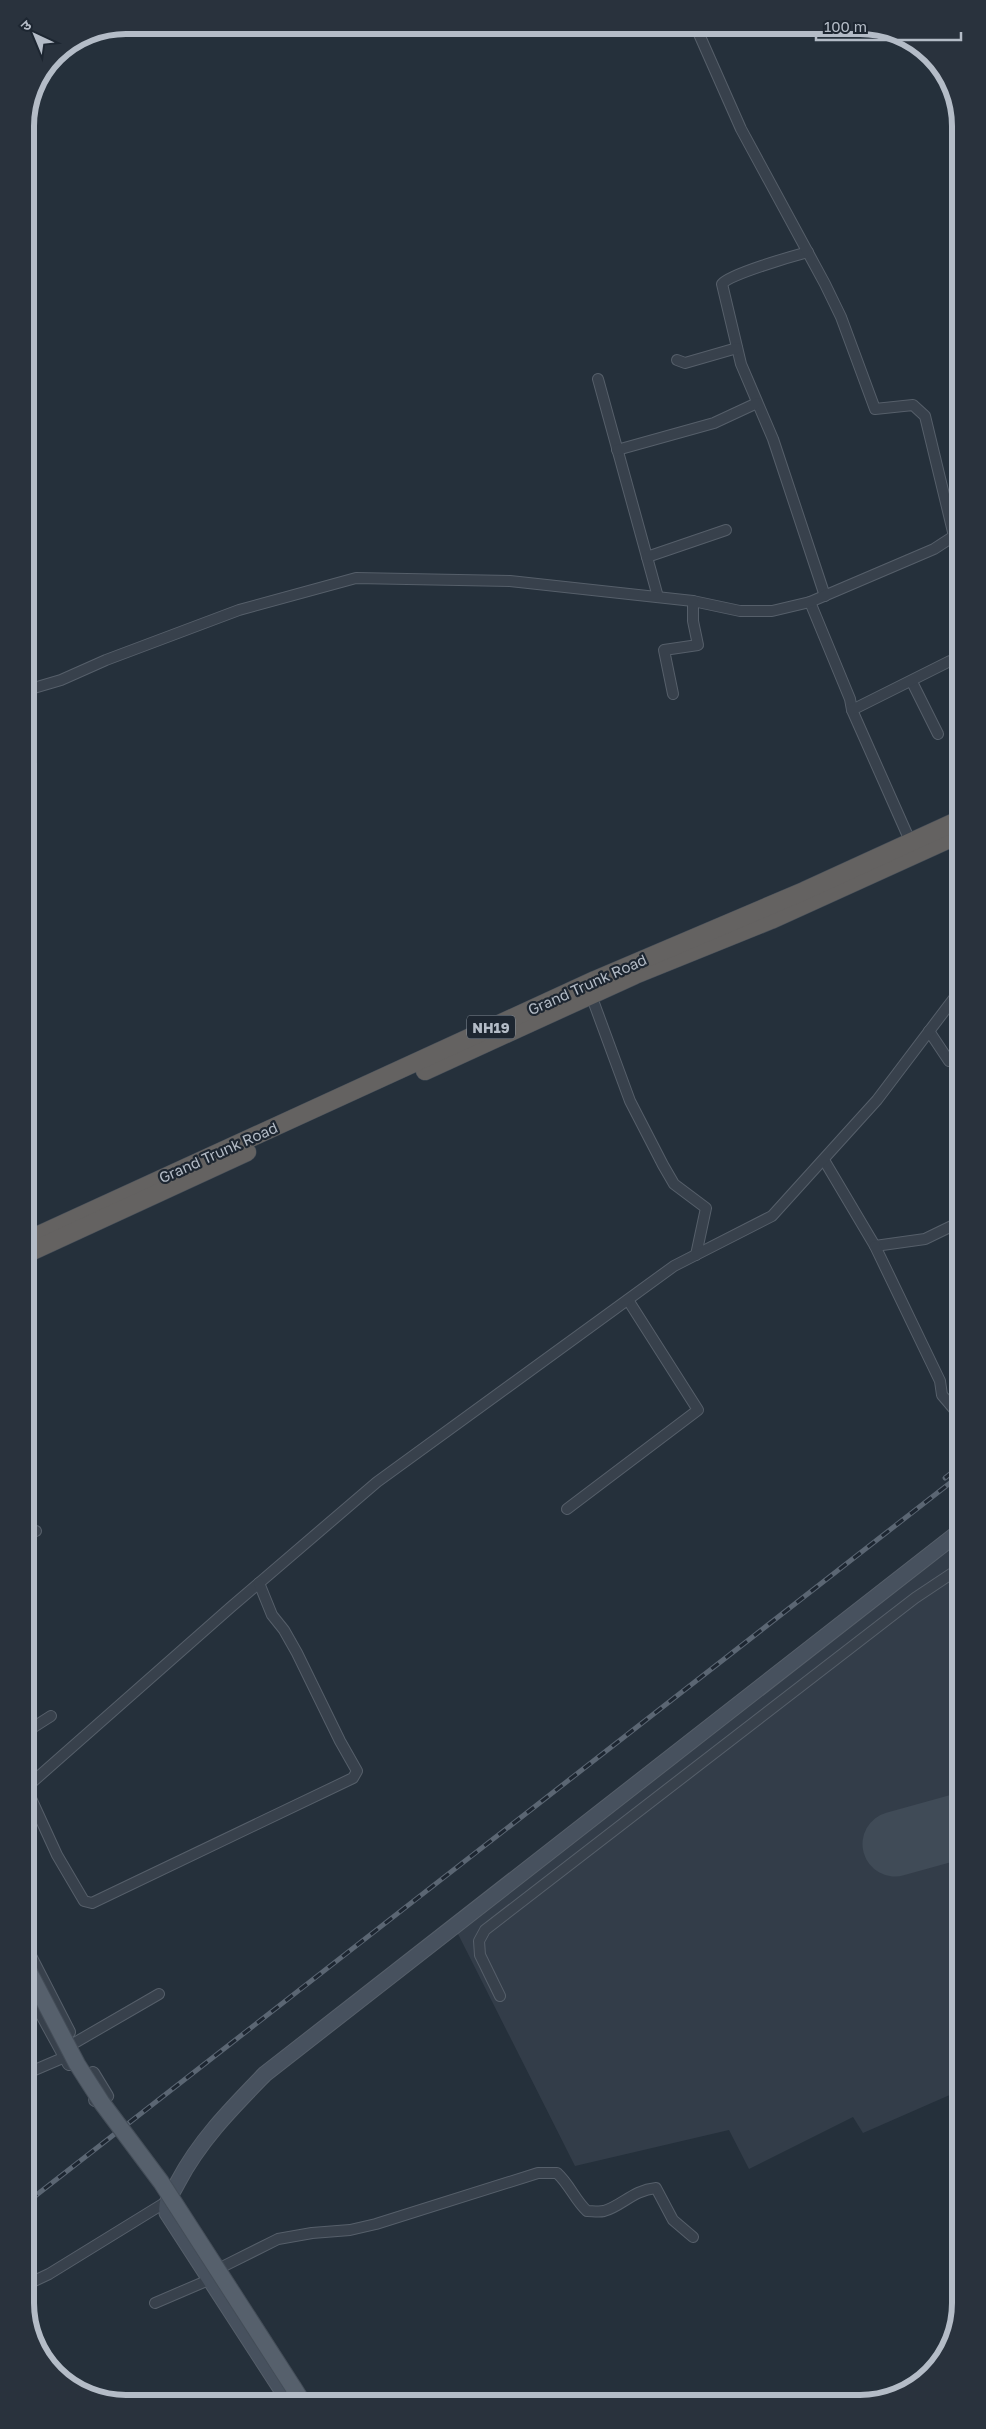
<svg xmlns="http://www.w3.org/2000/svg" width="986" height="2429" font-family="'Golos Text','Noto Sans Devanagari',sans-serif">
  <style>
    .airport { fill: #333d49 }
    .lines { fill: none; stroke-linecap: round; stroke-linejoin: round }
    .runway { stroke: #404b57; stroke-width: 65 }
    .minor-casing { stroke: #565f6a; stroke-width: 12 }
    .tertiary-casing { stroke: #565f6a; stroke-width: 14 }
    .secondary-casing { stroke: #565f6a; stroke-width: 17 }
    .primary-casing { stroke: #444d58; stroke-width: 18 }
    .trunk-casing { stroke: #434c57; stroke-width: 19 }
    .minor { stroke: #38414c; stroke-width: 10 }
    .tertiary { stroke: #38414c; stroke-width: 12 }
    .secondary { stroke: #47515e; stroke-width: 15 }
    .primary { stroke: #56606c; stroke-width: 16 }
    .trunk { stroke: #646261; stroke-width: 18 }
    .rail-casing { stroke: #5b6673; stroke-width: 5 }
    .rail { stroke: #1d2631; stroke-width: 3; stroke-dasharray: 9; stroke-linecap: butt }
    .primary-bridge-casing { stroke: #444d58; stroke-width: 18; stroke-linecap: butt }
    .primary-bridge { stroke: #56606c; stroke-width: 16 }
    .labels { text-anchor: middle; dominant-baseline: central; stroke-width: 4.5; stroke-linejoin: round; paint-order: stroke }
    .shield { fill: #1d2631; stroke: #878f9a; stroke-width: 1 }
    .shield-label { font-size: 14px; font-weight: bold; fill: #b4bcc7 }
    .street-label { font-size: 15px; fill: #b4bcc7; stroke: #1d2631 }
    .rim { fill: none; stroke: #b4bcc7; stroke-width: 6 }
  </style>
  <rect width="100%" height="100%" fill="#25303b"/>
  <path class="airport" d="M959 1537 960 2084 951 2090 952 2094 863 2133 853 2117 749 2169 729 2130 575 2166 455 1928Z"/>
  <g class="lines">
    <path class="runway" d="M895 1844 960 1826"/>
    <g class="minor-casing">
      <g id="minor">
        <path d="M786 25 787 28 797 25"/>
        <path d="M808 252C793 256 730 274 722 284L741 364 773 439 825 596"/>
        <path d="M677 360 685 363 737 348"/>
        <path d="M598 379 658 597"/>
        <path d="M617 450 714 423 757 403"/>
        <path d="M647 557 726 530"/>
        <path d="M810 602 850 699 852 710 911 843"/>
        <path d="M912 682 938 734"/>
        <path d="M27 690 61 680 106 660 239 610 356 578 510 581 693 601 740 611H772L810 602 934 549 954 536 925 416 913 405 875 409 841 317 825 284 741 129 695 25"/>
        <path d="M673 694 664 650 698 645 693 621V601"/>
        <path d="M852 710 950 661"/>
        <path d="M591 995 630 1101 663 1165 674 1184 706 1208 696 1255"/>
        <path d="M929 1031 949 1061 958 1055"/>
        <path d="M824 1160 875 1246 925 1239 958 1223"/>
        <path d="M875 1246 940 1381 942 1395 959 1415"/>
        <path d="M567 1509 698 1410 628 1300"/>
        <path d="M28 1534 36 1531"/>
        <path d="M29 1730 51 1716"/>
        <path d="M29 1785 231 1607 377 1482 674 1266 772 1216 877 1100 958 993"/>
        <path d="M29 1794 57 1855 84 1901 92 1903 353 1778 357 1771 340 1741 297 1653 284 1630 272 1615 259 1583"/>
        <path d="M500 1996 480 1955 479 1941 485 1930 915 1598 951 1574 959 1577"/>
        <path d="M64 2049 159 1994"/>
        <path d="M30 2072 65 2057"/>
        <path d="M30 2283 49 2274 166 2202"/>
        <path d="M155 2303 204 2282 222 2267 278 2239 312 2233 350 2230 376 2224 538 2173H557C570 2185 575 2200 587 2211 592 2211 599 2212 604 2211 622 2206 633 2190 656 2188L673 2220 693 2237"/>
      </g>
    </g>
    <g class="tertiary-casing">
      <g id="tertiary">
        <path d="M29 1954 69 2032"/>
        <path d="M29 1991 69 2064"/>
        <path d="M93 2073 107 2096 101 2102 95 2100"/>
      </g>
    </g>
    <g class="secondary-casing">
      <path id="secondary" d="M290 2403 167 2213C165 2200 172 2194 178 2182 200 2140 232 2108 265 2074L959 1532"/>
    </g>
    <g class="primary-casing">
      <path id="primary" d="M293 2387 303 2403"/>
    </g>
    <g class="trunk-casing">
      <g id="trunk">
        <path d="M425 1071 635 975 771 920 958 835"/>
        <path d="M28 1240 595 980 804 891 957 821"/>
        <path d="M28 1253 247 1152"/>
      </g>
    </g>
    <use href="#minor" class="minor"/>
    <use href="#tertiary" class="tertiary"/>
    <use href="#secondary" class="secondary"/>
    <use href="#primary" class="primary"/>
    <use href="#trunk" class="trunk"/>
    <g class="rail-casing">
      <g id="rail">
        <path d="M945 1478 959 1467"/>
        <path d="M30 2200 959 1476"/>
      </g>
    </g>
    <use href="#rail" class="rail"/>
    <g class="primary-bridge-casing">
      <path id="primary-bridge" d="M29 1972 77 2064 102 2103 161 2182 293 2387"/>
    </g>
    <use href="#primary-bridge" class="primary-bridge"/>
  </g>
  <g class="labels">
    <rect class="shield" x="467" y="1015.5" width="48" height="23" rx="4"/>
    <g class="shield-label">
      <text x="491" y="1027">NH19</text>
    </g>
    <g class="street-label">
      <text transform="translate(587 984) rotate(-24)">Grand Trunk Road</text>
      <text transform="translate(218 1152) rotate(-24)">Grand Trunk Road</text>
    </g>
  </g>
  <path d="M0 0H986V2429H0ZM126 34H860A92 92 0 0 1 952 126V2303A92 92 0 0 1 860 2395H126A92 92 0 0 1 34 2303V126A92 92 0 0 1 126 34Z" fill="#29323d" fill-rule="evenodd"/>
  <path class="rim" d="M126 34H860A92 92 0 0 1 952 126V2303A92 92 0 0 1 860 2395H126A92 92 0 0 1 34 2303V126A92 92 0 0 1 126 34Z"/>
  <g transform="translate(35 35) rotate(316)" stroke="#1d2631" stroke-width="4" paint-order="stroke">
  <path d="M0-4L9 19L0 12L-9 19Z" fill="#b4bcc7"/>
  <text y="-8" font-size="14" font-weight="bold" text-anchor="middle" fill="#b4bcc7">उ</text>
  </g>
  <path d="M816 32v8h145v-8" fill="none" stroke="#b4bcc7" stroke-width="2.5"/>
  <text x="824" y="32" font-size="15" fill="#b4bcc7" stroke="#1d2631" stroke-width="4" paint-order="stroke">100 m</text>
</svg>
